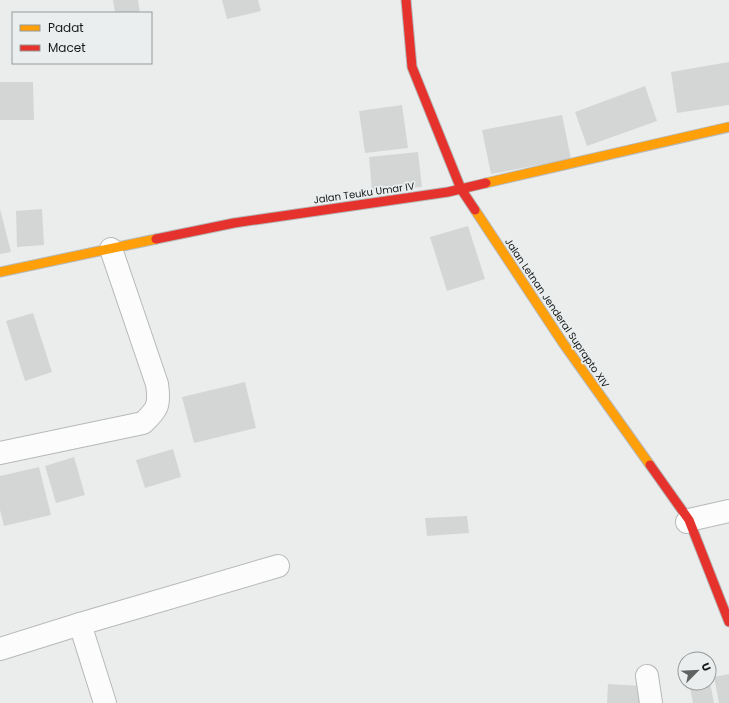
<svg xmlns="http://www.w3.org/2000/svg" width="729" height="703" font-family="Poppins,sans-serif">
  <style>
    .building { fill: #d4d6d6 }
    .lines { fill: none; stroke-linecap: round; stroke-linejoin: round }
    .street-casing { stroke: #b7b9b9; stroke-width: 24 }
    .slow-casing { stroke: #b7b9b9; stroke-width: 11 }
    .jam-casing { stroke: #b7b9b9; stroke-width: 11 }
    .street { stroke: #fcfcfc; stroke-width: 22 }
    .slow { stroke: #ff9f0a; stroke-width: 9 }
    .jam { stroke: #e5322d; stroke-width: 9 }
    .labels { text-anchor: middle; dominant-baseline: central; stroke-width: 3.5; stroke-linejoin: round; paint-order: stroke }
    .street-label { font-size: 10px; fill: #171919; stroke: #eaeeee }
  </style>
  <rect width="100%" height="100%" fill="#ebeded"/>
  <g class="building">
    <path d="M113 0H138L140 13H115Z"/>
    <path d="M222 0H258L261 11 227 19Z"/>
    <path d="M729 62V105L677 113 671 72Z"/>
    <path d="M0 82H33L34 120H0Z"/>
    <path d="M645 86 657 121 587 146 575 112Z"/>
    <path d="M402 105 408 148 365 153 359 111Z"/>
    <path d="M562 115 571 159 491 174 482 130Z"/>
    <path d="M418 152 422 187 372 191 369 157Z"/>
    <path d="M0 209 11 252 0 254Z"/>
    <path d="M42 209 44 245 17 247 16 211Z"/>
    <path d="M468 226 485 279 447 291 430 237Z"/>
    <path d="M33 313 52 372 25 381 6 321Z"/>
    <path d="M245 382 256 428 194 443 182 397Z"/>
    <path d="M173 449 181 477 145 488 136 460Z"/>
    <path d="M74 457 85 495 56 503 45 466Z"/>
    <path d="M39 467 51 515 4 526 0 510V476Z"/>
    <path d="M467 516 469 533 427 536 425 518Z"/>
    <path d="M729 674V703H719L714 677Z"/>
    <path d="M709 677 714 703H693L689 683H709Z"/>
    <path d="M608 684 642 686 641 703H607Z"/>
  </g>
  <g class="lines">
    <g class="street-casing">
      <g id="street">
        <path d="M0 453 143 423C158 409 160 405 157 384L111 249"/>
        <path d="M687 522 689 520 729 511"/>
        <path d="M80 624 105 703"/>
        <path d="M0 649 80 624 278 566"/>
        <path d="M647 676 651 703"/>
      </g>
    </g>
    <g class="slow-casing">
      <g id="slow">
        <path d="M486 183 729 127"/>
        <path d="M475 210 563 343 650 465"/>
        <path d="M0 272 156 239"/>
      </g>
    </g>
    <g class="jam-casing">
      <g id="jam">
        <path d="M406 0 412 67 461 189 475 210"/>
        <path d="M156 239 234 223 448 192 486 183"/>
        <path d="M650 465 689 520 729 622"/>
      </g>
    </g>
    <use href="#street" class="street"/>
    <use href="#slow" class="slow"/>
    <use href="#jam" class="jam"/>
  </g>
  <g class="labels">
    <g class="street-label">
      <text transform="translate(364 193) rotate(-8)">Jalan Teuku Umar IV</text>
      <text transform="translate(557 313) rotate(56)">Jalan Letnan Jenderal Suprapto XIV</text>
    </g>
  </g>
  <rect x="12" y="12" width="140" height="52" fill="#eaeeee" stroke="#969999"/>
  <rect x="20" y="25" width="20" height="6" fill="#ff9f0a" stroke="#969999"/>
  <text x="48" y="32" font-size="12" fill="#171919">Padat</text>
  <rect x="20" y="45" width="20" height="6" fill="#e5322d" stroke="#969999"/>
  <text x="48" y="52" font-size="12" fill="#171919">Macet</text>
  <g transform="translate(697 671) rotate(66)"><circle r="19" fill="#eaeeee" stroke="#969999"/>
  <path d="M0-3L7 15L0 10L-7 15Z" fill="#616363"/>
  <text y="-6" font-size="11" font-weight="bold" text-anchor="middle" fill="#171919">U</text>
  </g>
</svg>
